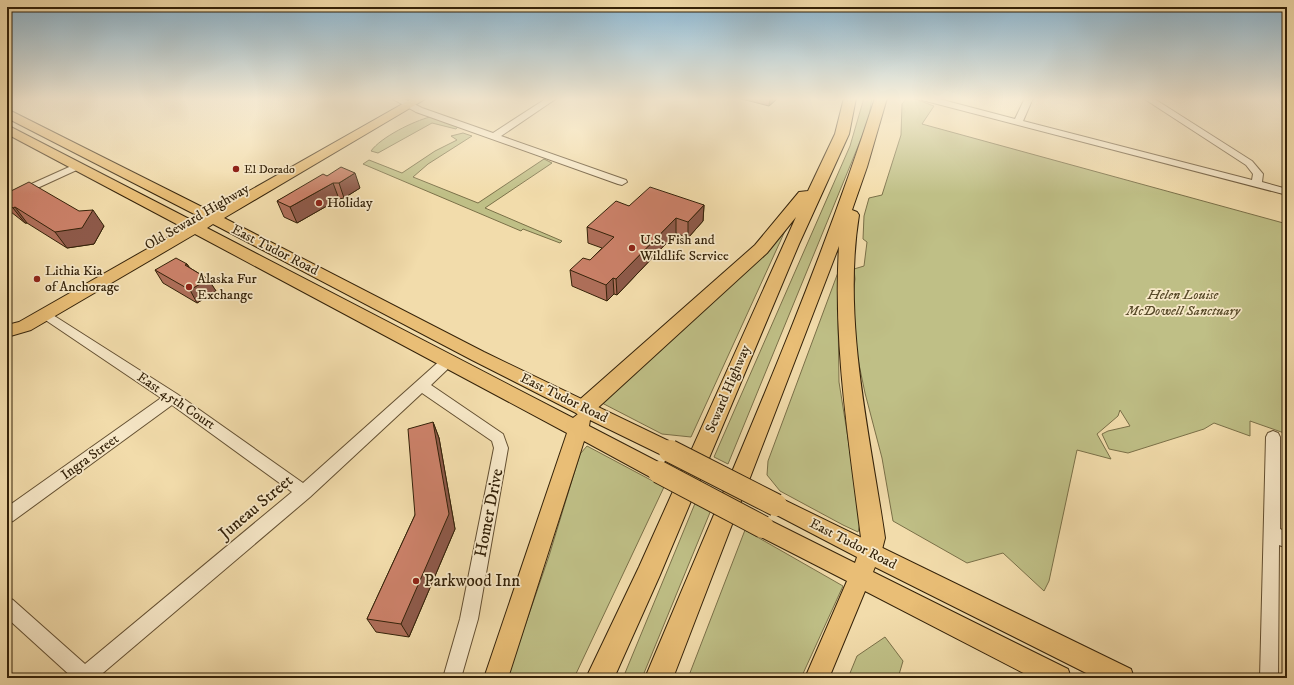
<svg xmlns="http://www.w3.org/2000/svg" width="1294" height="685" font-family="'IM FELL DW Pica',serif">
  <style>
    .green { fill: #bfbf86; stroke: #7a7048 }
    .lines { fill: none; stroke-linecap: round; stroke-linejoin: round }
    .minor-casing { stroke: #645032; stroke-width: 2 }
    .major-casing { stroke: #342209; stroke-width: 2 }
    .highway-casing { stroke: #342209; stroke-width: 2 }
    .minor { fill: #f7e8c8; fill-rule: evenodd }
    .major { fill: #e9be76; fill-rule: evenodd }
    .highway { fill: #e9be76; fill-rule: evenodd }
    .major-bridge-casing { stroke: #342209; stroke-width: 24; stroke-linecap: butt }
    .major-bridge { stroke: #e9be76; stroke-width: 22 }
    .wall { fill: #af6f5a; stroke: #342209 }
    .shaded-wall { fill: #8e5a4a; stroke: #342209 }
    .building { fill: #cb8169; stroke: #342209 }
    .poi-dot { fill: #8f2418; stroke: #f7e8c8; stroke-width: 1.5 }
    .labels { text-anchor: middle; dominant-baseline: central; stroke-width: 3.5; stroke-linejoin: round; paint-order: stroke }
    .far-poi-label { font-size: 12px; fill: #342209; stroke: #f7e8c8; text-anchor: start }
    .poi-label { font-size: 14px; fill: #342209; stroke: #f7e8c8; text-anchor: start }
    .street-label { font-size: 14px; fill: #342209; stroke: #f7e8c8 }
    .park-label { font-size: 14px; font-style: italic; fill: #574928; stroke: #f7e8c8 }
    .near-street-label { font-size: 17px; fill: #342209; stroke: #f7e8c8 }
    .near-poi-label { font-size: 17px; fill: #342209; stroke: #f7e8c8; text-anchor: start }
  </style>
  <rect width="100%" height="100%" fill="#f2dcab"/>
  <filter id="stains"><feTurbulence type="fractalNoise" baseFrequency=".005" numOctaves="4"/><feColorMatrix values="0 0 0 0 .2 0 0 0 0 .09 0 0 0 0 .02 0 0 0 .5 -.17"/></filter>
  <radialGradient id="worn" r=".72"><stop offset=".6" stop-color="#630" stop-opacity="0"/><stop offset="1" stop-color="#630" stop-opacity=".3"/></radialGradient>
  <g class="green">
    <path d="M864 98H872L868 122 728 464 714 457 850 146Z"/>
    <path d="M907 98C916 98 925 103 934 106L922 124 1287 224V434L1250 421V436L1214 423 1204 429 1128 453 1109 449 1102 434 1108 431 1130 426 1120 410 1118 416 1097 434 1111 459 1077 450 1049 581 1044 591 1003 553 967 563 893 521 882 458 865 393 850 321 855 279 854 269 864 266 867 242 863 239 864 216 869 198 882 195 901 135 902 104Z"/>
    <path d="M430 117 459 125 456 129 432 123 378 153 371 151C381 137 414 121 430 117Z"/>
    <path d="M463 133 472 136 428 164 413 177 478 203 544 159 552 163 485 208 562 241 560 243 523 229 521 231 363 164 369 160 402 173 435 151 457 140 451 136Z"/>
    <path d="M785 231 691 437 662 434 602 403Z"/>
    <path d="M840 267 842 272 838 315 839 382 861 520 858 532 843 525 780 491 767 475 768 461Z"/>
    <path d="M587 446 664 487 574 678H507L549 556 580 454Z"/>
    <path d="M696 501 711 510 642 678H623Z"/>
    <path d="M745 530 843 586 801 678H688Z"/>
    <path d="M885 637 903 661 898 678H848L857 656Z"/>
  </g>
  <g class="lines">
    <g class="minor-casing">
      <g id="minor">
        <path d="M391 98H402L422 108 493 133 547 98H557L501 136 626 180 627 182 622 185 618 184 416 112Z"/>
        <path d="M921 98H935L1015 119 1025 98H1033L1023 121 1252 180 1253 174 1246 165 1143 98H1153L1252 161 1263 174 1262 182 1287 189V195L922 100Z"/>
        <path d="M1279 98H1287V107L1284 106Z"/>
        <path d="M78 163 81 164 83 166 81 168 7 202V195Z"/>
        <path d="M45 310 177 394 303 483 444 357 449 355 454 357 456 360 454 363 431 385 503 434 508 448 478 619 461 678H443L460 619 494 448 492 441 422 393 310 497 97 678H73L7 618V597L13 600 85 664 292 492 172 405 13 521 7 523V507L161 398 41 317 39 314 41 311Z"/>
        <path d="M1273 431 1278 433 1280 437V529L1287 532V548L1279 545 1278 678H1260L1266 437 1268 433Z"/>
      </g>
    </g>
    <g class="major-casing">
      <g id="major">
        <path d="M413 98H427L224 218 484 352 677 445 680 451 677 457 670 459 590 420 589 426 666 466 669 472 666 478 659 480 652 478 584 441 508 678H484L567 433 195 234 31 330 7 337V325L19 322 184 228 7 134V125L195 222 202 218 7 118V109L212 212ZM213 224 472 360 578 414 573 418 207 228Z"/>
        <path d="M776 496 1131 669 1134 678H1096L875 567 873 572 1068 669 1071 678H1033L865 591 829 678H805L847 581 755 534 752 527 755 520 763 517 855 563 857 557 769 511 766 505 769 499Z"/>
      </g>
    </g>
    <g class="highway-casing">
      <g id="highway">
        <path d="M844 98H856L849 134 799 244 660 575 614 678H586L639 567 796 217 767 253 591 414 584 416 577 414 574 408 577 402 755 245 799 192 808 191 835 134Z"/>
        <path d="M875 98H887L867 167 852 210 857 212 859 215C842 320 870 434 885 538L879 561 870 564 861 561 858 553 861 538C849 441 833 345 839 246L673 678H645C725 486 811 296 875 98Z"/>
      </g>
    </g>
    <use href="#minor" class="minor"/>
    <use href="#major" class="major"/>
    <use href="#highway" class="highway"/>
    <g class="major-bridge-casing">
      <g id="major-bridge">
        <path d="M670 451 776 505"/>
        <path d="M659 472 763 527"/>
      </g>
    </g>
    <use href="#major-bridge" class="major-bridge"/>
  </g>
  <g class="wall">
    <path d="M738 98H778L769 106Z"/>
    <path d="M327 176 360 188 344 198 339 199 297 223 284 217 277 201Z"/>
    <path d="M7 193 104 226 94 244 67 248 27 223H25L11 212 7 206Z"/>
    <path d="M704 205 703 221 688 238 676 233 617 295 614 294 607 301 572 286 570 270 590 260 602 248 588 243 587 227 629 206Z"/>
    <path d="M187 264 190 268 208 279 216 291 197 303 163 283 155 270Z"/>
    <path d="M433 422 439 438 455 529 409 637 376 632 367 619 415 515Z"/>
  </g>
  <g class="shaded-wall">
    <path d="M770 98H778L769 106Z"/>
    <path d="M355 173 360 188 344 198 339 183Z"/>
    <path d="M333 183 339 199 297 223 290 207Z"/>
    <path d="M704 205 703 221 688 238V222Z"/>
    <path d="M15 207 27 223H25L13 208Z"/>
    <path d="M93 210 104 226 94 244 67 248 55 232Z"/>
    <path d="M676 218V233L617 295 616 279Z"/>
    <path d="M187 264 194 276 185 265Z"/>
    <path d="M613 278 614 294 607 301 606 285Z"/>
    <path d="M208 279 216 291 197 303 190 290Z"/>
    <path d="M433 422 439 438 455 529 409 637 401 624Z"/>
  </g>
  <g class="building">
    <path d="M341 167 355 173 339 183H333L290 207 277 201 323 174 327 176Z"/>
    <path d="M29 182 79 211 93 210 82 228 55 232 15 207 13 208 7 203V193Z"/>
    <path d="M650 187 704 205 688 222 676 218 616 279 613 278 606 285 570 270 583 258 590 260 614 237 587 227 616 201 629 206Z"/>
    <path d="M176 258 187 264 185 265 208 279 190 290 155 270Z"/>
    <path d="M433 422 449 514 401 624 367 619 415 515 408 429Z"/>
  </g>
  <linearGradient id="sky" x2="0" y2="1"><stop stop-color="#8ab6d2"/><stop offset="0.51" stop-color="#f9efd9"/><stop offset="1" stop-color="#f9efd9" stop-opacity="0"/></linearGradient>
  <rect width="1294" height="194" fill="url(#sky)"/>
  <g class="poi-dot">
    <circle cx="236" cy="169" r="4"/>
    <circle cx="319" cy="203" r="4"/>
    <circle cx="632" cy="248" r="4"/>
    <circle cx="37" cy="279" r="4"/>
    <circle cx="189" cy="287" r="4"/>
    <circle cx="416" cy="581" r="4"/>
  </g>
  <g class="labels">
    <g class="far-poi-label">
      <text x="244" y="169">El Dorado</text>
    </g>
    <g class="poi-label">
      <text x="327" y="203">Holiday</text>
      <text x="640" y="240">U.S. Fish and<tspan x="640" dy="16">Wildlife Service</tspan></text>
      <text x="45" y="271">Lithia Kia<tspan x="45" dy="16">of Anchorage</tspan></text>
      <text x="197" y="279">Alaska Fur<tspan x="197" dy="16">Exchange</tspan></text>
    </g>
    <g class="street-label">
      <text transform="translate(197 217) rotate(-30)">Old Seward Highway</text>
      <text transform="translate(275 250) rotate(27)">East Tudor Road</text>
      <text transform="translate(728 389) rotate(-67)">Seward Highway</text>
      <text transform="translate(564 398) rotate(26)">East Tudor Road</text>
      <text transform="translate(176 401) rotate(34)">East 45th Court</text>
      <text transform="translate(90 457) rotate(-36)">Ingra Street</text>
      <text transform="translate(853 544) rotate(27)">East Tudor Road</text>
    </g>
    <g class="park-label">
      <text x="1183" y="295">Helen Louise<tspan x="1183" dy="16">McDowell Sanctuary</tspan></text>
    </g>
    <g class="near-street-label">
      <text transform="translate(256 507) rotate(-40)">Juneau Street</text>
      <text transform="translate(489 513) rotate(-79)">Homer Drive</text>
    </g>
    <g class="near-poi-label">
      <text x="424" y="581">Parkwood Inn</text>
    </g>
  </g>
  <rect width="1294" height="685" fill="none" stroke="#f2dcab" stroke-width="24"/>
  <rect x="8" y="8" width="1278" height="669" fill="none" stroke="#342209" stroke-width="2"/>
  <rect x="12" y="12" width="1270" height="661" fill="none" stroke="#342209"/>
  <rect width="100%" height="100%" filter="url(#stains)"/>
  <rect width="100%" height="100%" fill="url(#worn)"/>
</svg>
